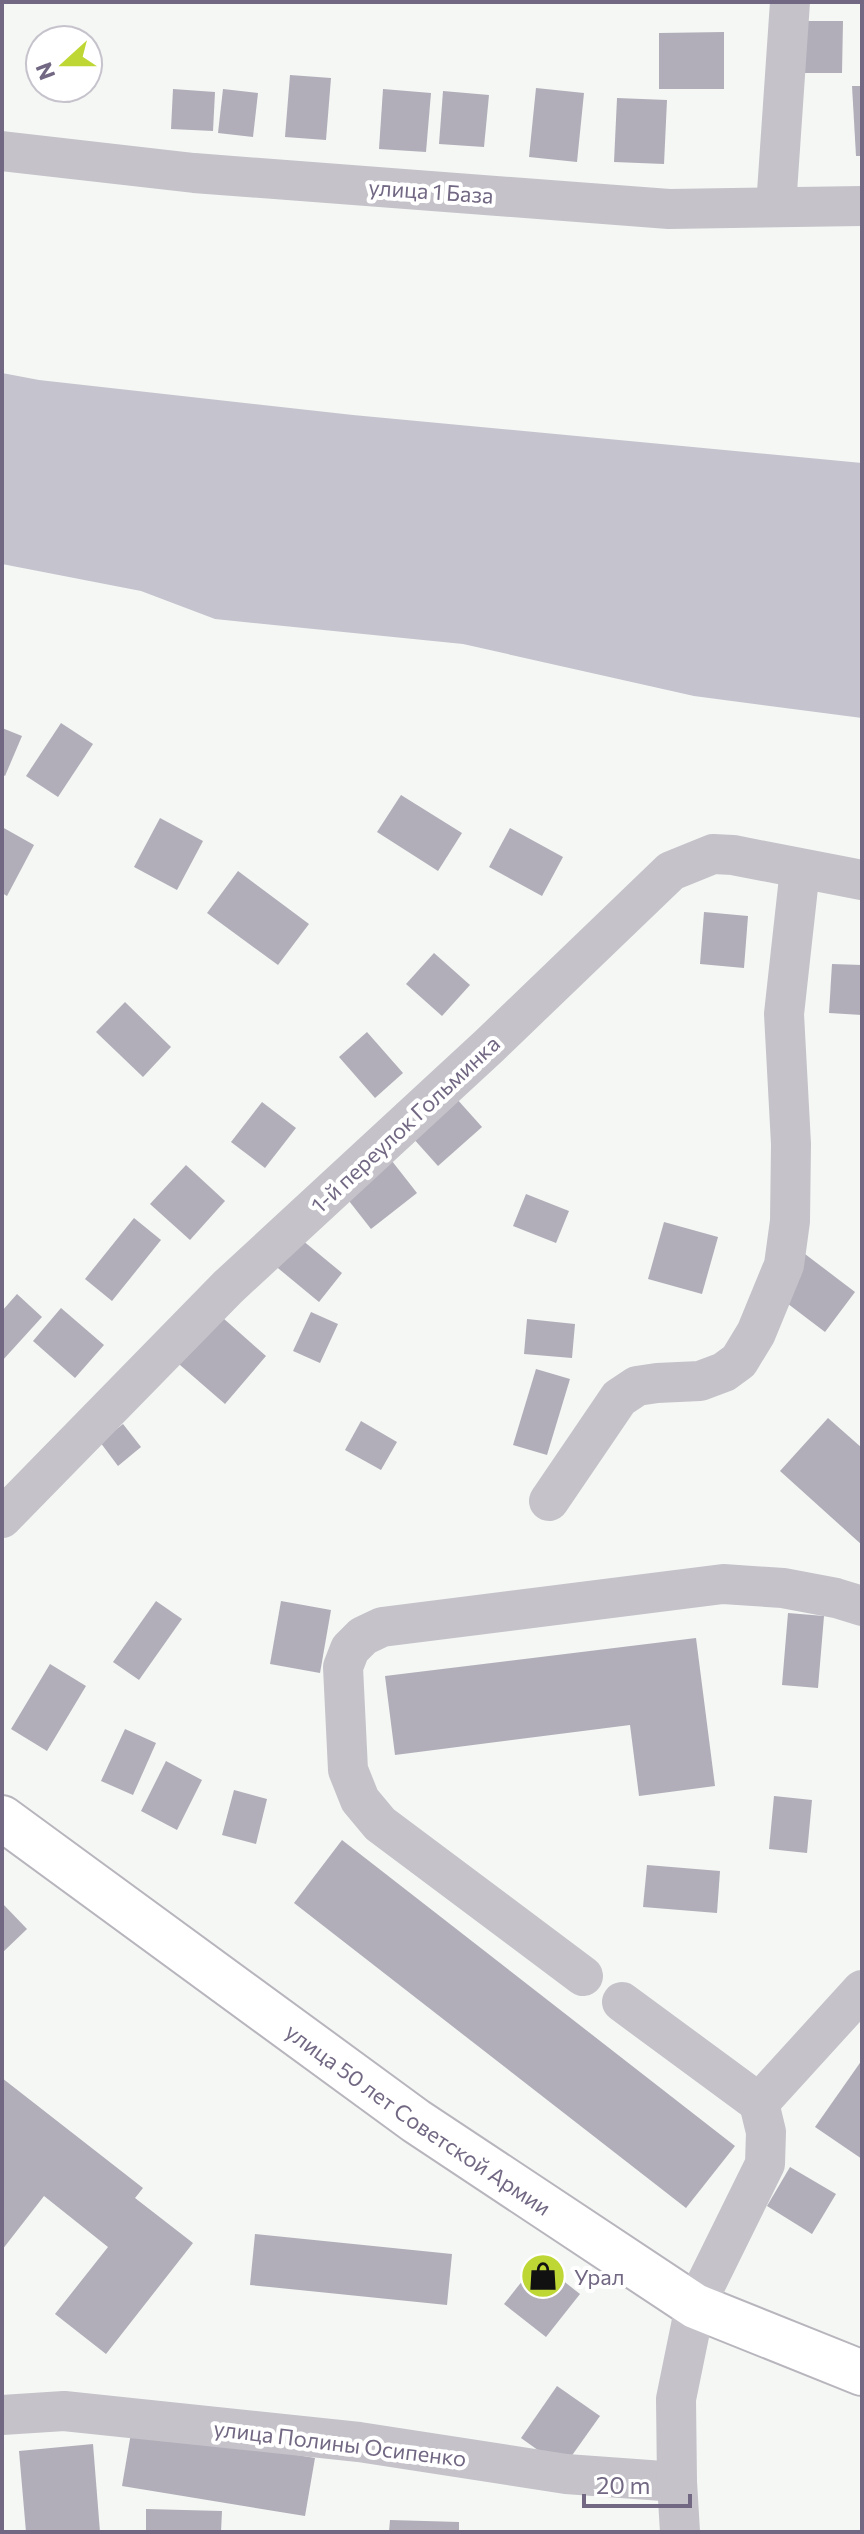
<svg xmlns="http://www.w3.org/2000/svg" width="864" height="2534" font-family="Commissioner,sans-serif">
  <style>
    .water { fill: #c5c3ce }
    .building { fill: #b1aeb9 }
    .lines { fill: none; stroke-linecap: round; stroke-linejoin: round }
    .secondary-casing { stroke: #b8b5bd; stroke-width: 48 }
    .minor { stroke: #c5c2c9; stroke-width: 40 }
    .secondary { stroke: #fff; stroke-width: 44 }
    .labels { text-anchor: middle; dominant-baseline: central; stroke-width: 8; stroke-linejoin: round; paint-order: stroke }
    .street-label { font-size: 22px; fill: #726883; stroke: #fff }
    .poi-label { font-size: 22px; fill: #726883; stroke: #fff; text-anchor: start }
  </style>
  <rect width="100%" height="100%" fill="#f4f7f4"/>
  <path class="water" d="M2 373 39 380 353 415 862 463V718L694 696 463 644 215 619 141 591 2 564Z"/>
  <g class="building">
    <path d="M803 21H843L842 73H802Z"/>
    <path d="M724 32V89H659V33Z"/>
    <path d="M290 75 331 78 326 140 285 137Z"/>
    <path d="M852 86H862V156H856Z"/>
    <path d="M536 88 584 93 577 162 529 157Z"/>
    <path d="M173 89 215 92 213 131 171 129Z"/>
    <path d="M223 89 258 93 253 137 218 133Z"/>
    <path d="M383 89 431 93 426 152 379 149Z"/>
    <path d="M443 91 489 95 484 147 439 144Z"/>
    <path d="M617 98 667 100 664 164 614 162Z"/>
    <path d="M61 723 93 744 58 797 26 776Z"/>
    <path d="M2 728 22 736 5 776 2 774Z"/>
    <path d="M401 795 462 833 438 871 377 832Z"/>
    <path d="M160 818 203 841 177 890 134 867Z"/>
    <path d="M2 827 34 845 7 896 2 893Z"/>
    <path d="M510 828 563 857 542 896 489 867Z"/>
    <path d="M238 871 309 924 278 965 207 913Z"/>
    <path d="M704 912 748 916 744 968 700 964Z"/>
    <path d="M434 953 470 985 442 1016 406 984Z"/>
    <path d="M832 964 862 965V1015L829 1013Z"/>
    <path d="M125 1002 171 1047 143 1077 96 1032Z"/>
    <path d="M367 1032 403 1073 375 1098 339 1057Z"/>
    <path d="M456 1098 482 1127 438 1166 412 1137Z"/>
    <path d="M262 1102 296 1128 265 1168 231 1142Z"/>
    <path d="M388 1156 417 1193 371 1229 342 1192Z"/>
    <path d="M186 1165 225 1201 190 1240 150 1204Z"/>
    <path d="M526 1194 569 1211 556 1243 513 1226Z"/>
    <path d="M134 1218 161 1240 112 1301 85 1279Z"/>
    <path d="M664 1222 718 1237 702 1294 648 1279Z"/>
    <path d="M296 1235 342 1273 319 1302 273 1264Z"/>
    <path d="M805 1254 855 1292 825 1332 775 1294Z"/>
    <path d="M17 1294 42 1317 2 1361V1311Z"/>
    <path d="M61 1308 104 1345 75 1378 33 1341Z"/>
    <path d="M214 1310 266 1356 225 1404 172 1358Z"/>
    <path d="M311 1312 338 1324 320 1363 293 1351Z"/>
    <path d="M527 1319 575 1324 572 1358 524 1354Z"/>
    <path d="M536 1369 570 1379 547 1455 513 1445Z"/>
    <path d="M828 1418 862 1448V1545L780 1471Z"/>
    <path d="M361 1421 397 1442 381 1470 345 1450Z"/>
    <path d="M123 1424 141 1447 118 1466 100 1442Z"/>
    <path d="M156 1601 182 1619 139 1680 113 1662Z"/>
    <path d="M281 1601 331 1610 320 1673 270 1664Z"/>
    <path d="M788 1613 824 1616 818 1688 782 1685Z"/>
    <path d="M696 1638 715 1786 639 1796 630 1725 395 1755 385 1676Z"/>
    <path d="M50 1664 86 1686 47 1751 11 1729Z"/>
    <path d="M125 1729 156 1743 133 1795 101 1781Z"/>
    <path d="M166 1761 202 1780 177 1830 141 1811Z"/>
    <path d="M234 1790 267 1799 256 1844 222 1835Z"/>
    <path d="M774 1796 812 1800 807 1853 769 1849Z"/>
    <path d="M342 1840 735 2146 686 2208 294 1903Z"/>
    <path d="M647 1865 720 1871 717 1913 643 1907Z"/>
    <path d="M2 1903 27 1929 2 1953Z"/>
    <path d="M862 2060V2159L815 2127Z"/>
    <path d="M2 2078 143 2188 135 2198 193 2243 106 2354 55 2314 108 2247 44 2196 2 2250Z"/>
    <path d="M790 2167 836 2194 812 2234 767 2206Z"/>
    <path d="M255 2234 452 2254 447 2305 250 2285Z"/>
    <path d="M538 2261 580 2294 546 2337 504 2304Z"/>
    <path d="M557 2386 600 2416 563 2468 521 2438Z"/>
    <path d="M132 2427 315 2458 305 2516 122 2486Z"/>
    <path d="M93 2444 100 2532H26L19 2451Z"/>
    <path d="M146 2509 222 2511 221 2532H146Z"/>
    <path d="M390 2520 459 2522V2532H389Z"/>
  </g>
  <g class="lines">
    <g class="secondary-casing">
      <g id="secondary">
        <path id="s1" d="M2 1818 416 2121 695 2306 862 2373"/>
      </g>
    </g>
    <g class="minor">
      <path d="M2 151 194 173 669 209 862 206"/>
      <path d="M776 207 790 2"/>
      <path d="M549 1501 619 1398 637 1386 657 1383 700 1381 724 1372 739 1361 756 1333 784 1265 790 1221 791 1144 784 1014 800 869"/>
      <path d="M2 1518 228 1287 489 1046 671 871 713 854 733 855 862 880"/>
      <path d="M583 1976 380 1824 360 1800 348 1770 343 1667 350 1649 363 1636 382 1627 723 1584 783 1588 836 1598 862 1606"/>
      <path d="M622 2002 759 2103"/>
      <path d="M2 2415 64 2411 359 2442 566 2474 677 2482"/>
      <path d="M680 2532 677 2482 676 2399 695 2306 765 2164 766 2132 759 2103 862 1990"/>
    </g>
    <use href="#secondary" class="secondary"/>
  </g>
  <defs>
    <g id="shop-disc" transform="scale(2.3)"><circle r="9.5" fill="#bed734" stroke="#fff"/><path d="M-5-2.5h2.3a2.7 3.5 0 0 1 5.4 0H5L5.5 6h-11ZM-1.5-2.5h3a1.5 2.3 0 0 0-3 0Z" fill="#111"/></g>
  </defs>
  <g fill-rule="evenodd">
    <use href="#shop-disc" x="543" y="2276"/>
  </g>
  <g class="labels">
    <g class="street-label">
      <text transform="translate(431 191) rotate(4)">улица 1 База</text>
      <text transform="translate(405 1124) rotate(-43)">1-й переулок Гольминка</text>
      <text stroke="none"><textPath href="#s1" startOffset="514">улица 50 лет Советской Армии</textPath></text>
      <text transform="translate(340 2443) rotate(7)">улица Полины Осипенко</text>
    </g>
    <g class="poi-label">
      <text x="574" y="2276">Урал</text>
    </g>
  </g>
  <rect width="864" height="2534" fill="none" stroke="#726883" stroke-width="8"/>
  <g transform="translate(64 64) rotate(249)"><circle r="38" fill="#ffffff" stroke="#c7c3cd" stroke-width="2"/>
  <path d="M0-6L14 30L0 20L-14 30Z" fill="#bed734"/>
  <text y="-12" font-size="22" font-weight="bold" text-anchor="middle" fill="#726883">N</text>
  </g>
  <path d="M584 2494v12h106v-12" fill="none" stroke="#726883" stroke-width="4"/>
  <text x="596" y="2494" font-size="24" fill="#726883" stroke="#ffffff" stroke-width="6" paint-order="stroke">20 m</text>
</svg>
